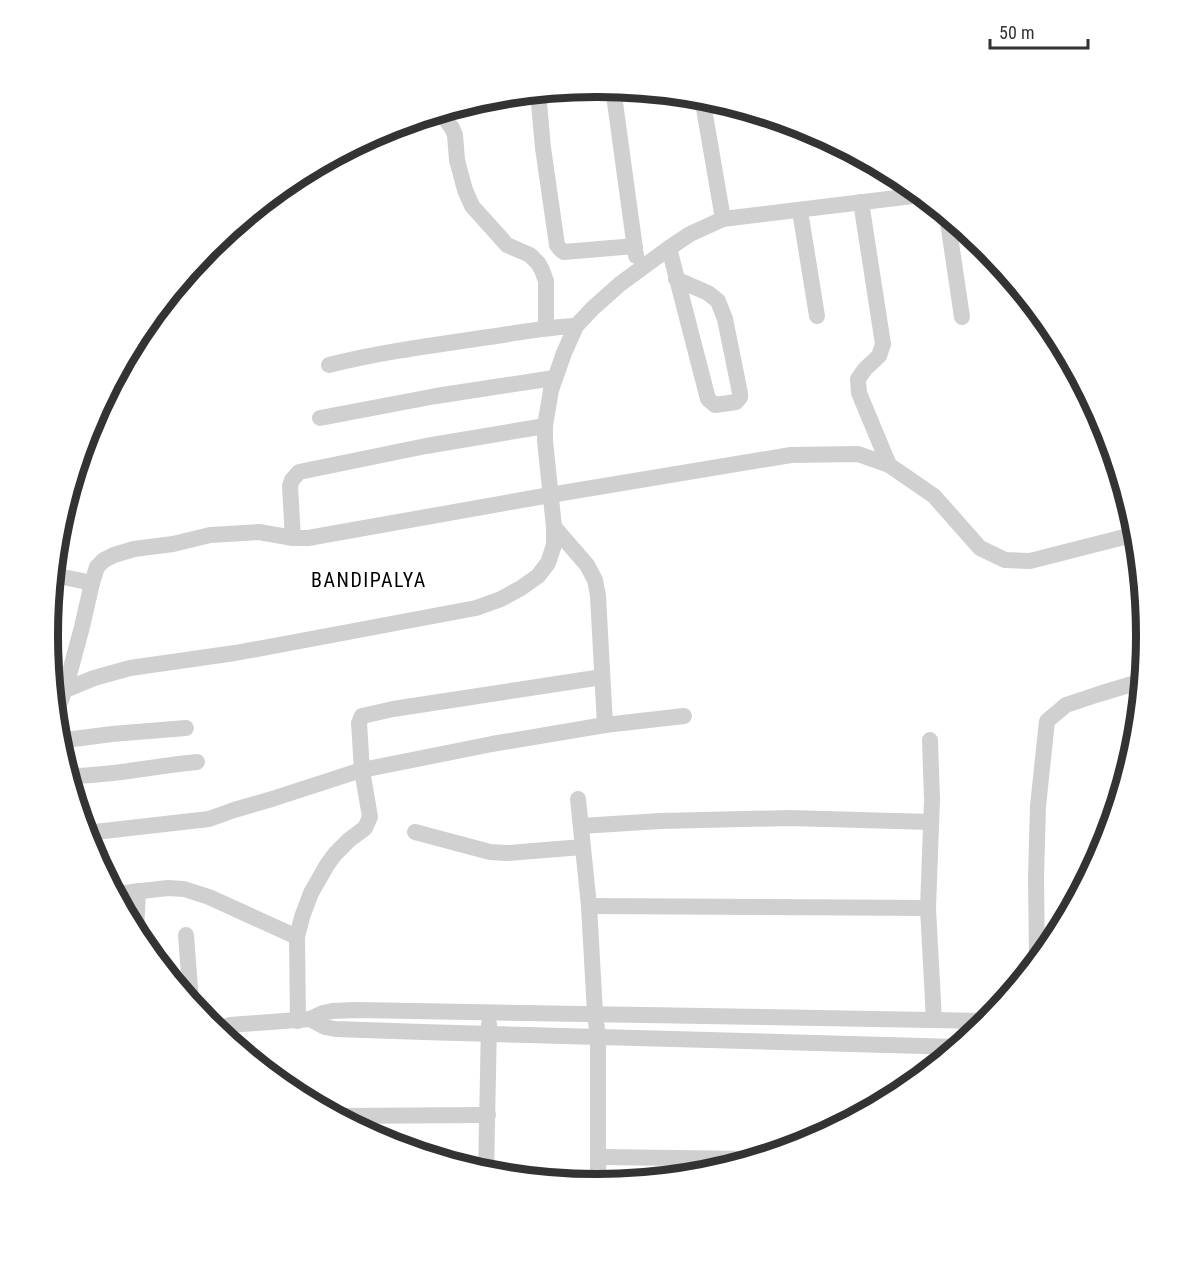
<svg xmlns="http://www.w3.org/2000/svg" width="1194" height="1271" font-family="'Roboto Condensed',sans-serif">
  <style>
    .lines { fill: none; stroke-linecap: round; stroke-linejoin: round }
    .minor { stroke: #d0d0d0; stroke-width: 16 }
    .labels { text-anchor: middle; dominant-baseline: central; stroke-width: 6; stroke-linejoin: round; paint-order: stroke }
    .quarter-label { font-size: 20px; letter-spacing: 1.5px; fill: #000; stroke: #fff }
    .rim { fill: none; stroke: #333; stroke-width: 8 }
  </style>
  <rect width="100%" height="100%" fill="#fff"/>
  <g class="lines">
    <g class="minor">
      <path d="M613 88 636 256"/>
      <path d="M538 92 543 148 557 245 560 249 564 252 635 246"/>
      <path d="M702 97 723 219"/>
      <path d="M440 112 452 128 455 135 457 160 465 190 472 206 507 245 530 255 538 263 542 270 546 281V328"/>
      <path d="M861 202 883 344 879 356 865 369 858 379 859 393 889 465"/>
      <path d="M800 211 817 316"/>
      <path d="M947 216 962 317"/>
      <path d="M669 248 708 399 715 405 736 402 740 397V393L725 319 718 301 708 293 676 279"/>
      <path d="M329 365C381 352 435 345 489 337 518 333 546 327 576 326"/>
      <path d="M320 418 436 396 554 378"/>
      <path d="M293 538 290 486 292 480 299 472 426 446 545 426"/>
      <path d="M54 575 92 583"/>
      <path d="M65 690 82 627 92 583 97 567 104 560 114 555 134 549 173 544 210 535 259 532 293 538H308L550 495 791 455 858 454 889 465 934 496 980 548 1005 560 1030 561 1136 534"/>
      <path d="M56 712 65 690 94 678 130 668 235 653 295 642 476 608 501 599 521 588 538 576 548 563 554 545V527L545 441V426L551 390 564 353 576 326 593 308 620 284 669 248 690 234 723 219 921 195"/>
      <path d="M605 725 684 716"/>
      <path d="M930 740 932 800 928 908 934 1020"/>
      <path d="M58 741 112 734 186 728"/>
      <path d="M69 776C111 776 154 766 197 762"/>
      <path d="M578 799 589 906 595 1013 598 1038V1184"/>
      <path d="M581 826 660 821 790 818 931 822"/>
      <path d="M415 832 490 852 507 853 583 847"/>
      <path d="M86 833 209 819 234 810 272 799 349 774 362 770 492 744 605 725 598 596 595 580 587 565 554 527"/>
      <path d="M115 894 168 888 184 889 209 897 297 937"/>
      <path d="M589 906 928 908"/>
      <path d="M136 932 138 891"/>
      <path d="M186 935 191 1002"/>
      <path d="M1037 961 1036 878 1038 806 1047 721 1066 705 1099 694 1142 681"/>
      <path d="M310 1019 325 1027 335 1029 423 1032 957 1047"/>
      <path d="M298 1021 297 937 302 917 311 893 327 865 335 854 349 840 365 828 370 817 362 770 359 723 362 716 393 709 602 677"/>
      <path d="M216 1030 230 1025 310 1019 323 1013 332 1011 357 1010 987 1021"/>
      <path d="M337 1116 488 1115"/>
      <path d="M599 1157 755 1159"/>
      <path d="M486 1173 489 1024"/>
    </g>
  </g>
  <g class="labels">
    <g class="quarter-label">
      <text x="369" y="580">BANDIPALYA</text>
    </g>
  </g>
  <path d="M0 0H1194V1271H0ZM596 97H598A538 538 0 0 1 1136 635V636A538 538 0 0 1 598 1174H596A538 538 0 0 1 58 636V635A538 538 0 0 1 596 97Z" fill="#fff" fill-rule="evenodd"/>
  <path class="rim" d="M596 97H598A538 538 0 0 1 1136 635V636A538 538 0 0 1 598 1174H596A538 538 0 0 1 58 636V635A538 538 0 0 1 596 97Z"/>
  <path d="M990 39v9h98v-9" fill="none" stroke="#333333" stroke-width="3"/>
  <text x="999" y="39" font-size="18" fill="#333333" stroke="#ffffff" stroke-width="4.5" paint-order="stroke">50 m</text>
</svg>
